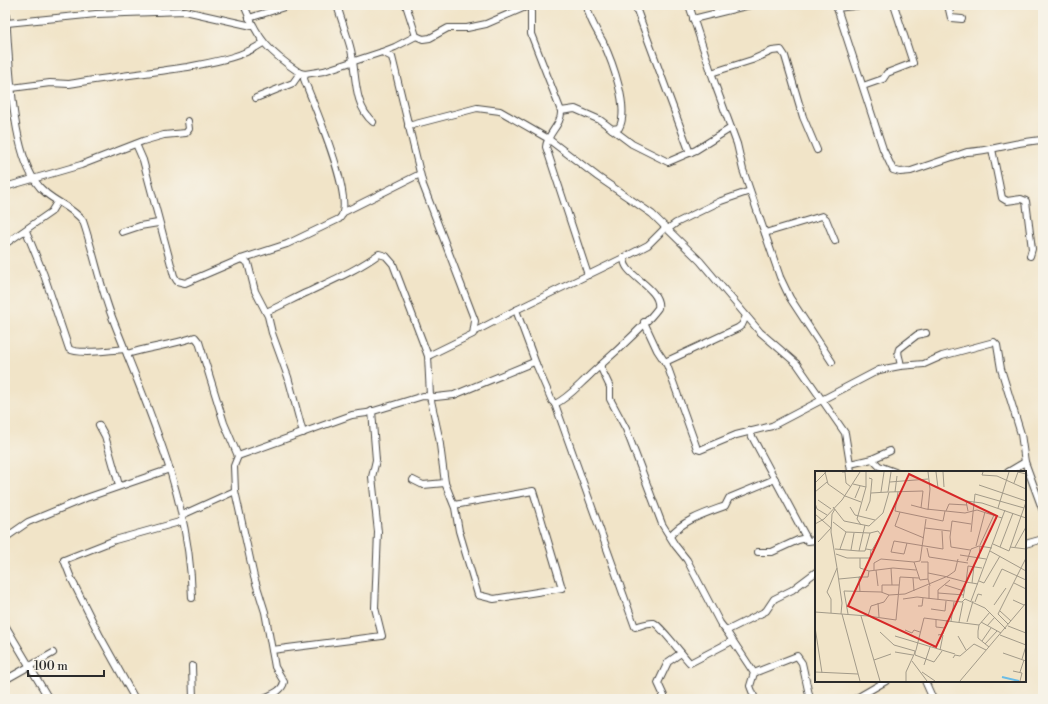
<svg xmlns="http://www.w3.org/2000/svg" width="1048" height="704" font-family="'Libre Bodoni',serif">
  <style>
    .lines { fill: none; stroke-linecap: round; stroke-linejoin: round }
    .minor-casing { stroke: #494743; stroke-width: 8 }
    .minor { stroke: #fff; stroke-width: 6 }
    .inset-river { fill: none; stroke: #6bbce6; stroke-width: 2 }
    .inset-road { fill: none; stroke: #a29a89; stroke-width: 1 }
    .view { fill: #d62828; fill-opacity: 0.15; stroke: #d62828; stroke-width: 2 }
    .inset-edge { fill: none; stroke: #2b2b2b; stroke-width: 2 }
  </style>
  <rect width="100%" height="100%" fill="#f7f3e8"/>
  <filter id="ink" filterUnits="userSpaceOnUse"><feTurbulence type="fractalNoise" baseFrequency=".025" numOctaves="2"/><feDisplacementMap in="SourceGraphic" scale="8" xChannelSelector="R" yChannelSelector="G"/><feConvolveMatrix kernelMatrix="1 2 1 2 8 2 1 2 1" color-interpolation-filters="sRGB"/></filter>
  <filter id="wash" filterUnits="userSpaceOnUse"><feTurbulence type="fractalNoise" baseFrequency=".012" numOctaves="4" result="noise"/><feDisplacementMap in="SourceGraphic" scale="16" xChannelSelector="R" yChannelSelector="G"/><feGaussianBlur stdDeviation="0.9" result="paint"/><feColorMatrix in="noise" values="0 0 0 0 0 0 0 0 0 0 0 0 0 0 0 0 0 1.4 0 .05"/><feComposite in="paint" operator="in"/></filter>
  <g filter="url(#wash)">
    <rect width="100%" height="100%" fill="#f1e4c8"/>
  </g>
  <g filter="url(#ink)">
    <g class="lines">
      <g class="minor-casing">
        <g id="minor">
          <path d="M5 5C10 53 9 142 35 181 48 201 70 204 83 221 94 253 100 286 112 317 148 409 190 496 192 598"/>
          <path d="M244 5C258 40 269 52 300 73L305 74 324 71 382 52 392 57 423 185 475 321 473 334 428 356"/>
          <path d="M337 5C341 19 346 32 350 46 357 69 352 105 373 122"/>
          <path d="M406 5 416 36 423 39 430 38 448 28H467L486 24 530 5"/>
          <path d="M531 5V34L561 111C562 125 547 133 546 147L588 275"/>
          <path d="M587 5C588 17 597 31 603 42 612 61 630 109 619 128L612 129"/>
          <path d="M635 5 690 153"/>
          <path d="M689 5 716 87 737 144 743 170 780 277 790 298 832 362"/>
          <path d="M836 5 883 149 893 170 900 172 911 171 967 152C993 151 1017 141 1043 140"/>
          <path d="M948 5 951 18 962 19"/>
          <path d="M837 8 862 5"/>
          <path d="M249 18 291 5"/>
          <path d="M693 19 750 5"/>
          <path d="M7 23 96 14 185 11 252 26"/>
          <path d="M382 52 395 47 416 36"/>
          <path d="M711 73 752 60 772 51 781 50 785 56 803 117 817 150"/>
          <path d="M863 86 883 79 887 73 913 63 894 5"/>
          <path d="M12 88 50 83 69 84C109 77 148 73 188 67 213 62 241 58 263 43"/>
          <path d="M256 98 293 83 300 73"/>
          <path d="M561 111 575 109 600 120 632 144 668 162 696 150 731 128"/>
          <path d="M408 126 477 108 500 111 547 138 598 177 652 214 700 261 760 332 797 364 845 433 850 464 872 459 879 466 895 472"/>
          <path d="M136 144 143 160 174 276 177 281 185 283 241 259 287 244 339 219C358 204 312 101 304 79L305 74"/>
          <path d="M992 149 1002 198 1007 201 1021 199 1026 201 1032 249 1030 256"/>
          <path d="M5 187 81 165 143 141 164 135 186 133 189 129 188 121"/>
          <path d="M344 212 420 174"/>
          <path d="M668 229 676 223 721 201 750 191"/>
          <path d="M26 231 44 275 69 349C78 355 114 350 125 349"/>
          <path d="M122 232 140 226 158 223"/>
          <path d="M765 233 822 216 826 219 835 241"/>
          <path d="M5 244 51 212 57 202"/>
          <path d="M241 259 248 263 255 291 268 316 272 333 288 377 303 433"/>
          <path d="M266 312C281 306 294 298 308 292 333 280 357 270 379 254L386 256 393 264 428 356 430 396 439 437 445 483 455 508 459 531 478 595 494 599 562 588 533 491 454 505"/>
          <path d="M644 322 657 350 667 365 695 443 697 449 700 450 736 435 772 426 879 370 900 366 924 364 942 356 994 342 997 345 1001 369 1021 434 1025 462 1043 511"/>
          <path d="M474 332 516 310"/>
          <path d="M127 354C149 347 173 345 195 337L199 342 224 423 238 456 234 466 235 491 254 577 265 612 275 667 284 682C282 692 270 695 262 699"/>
          <path d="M665 362 738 328 742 325 746 316"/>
          <path d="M536 364 516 310 625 257"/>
          <path d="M600 366 610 387V399L626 429 662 524 675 545 687 560 720 623 727 632 754 673 750 686 755 699"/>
          <path d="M900 366C902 360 896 355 899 349L917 335 926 333"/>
          <path d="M555 404 635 627C640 626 648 622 654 623 659 624 684 657 690 663L732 641"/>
          <path d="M99 425 105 436 119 485"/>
          <path d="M749 431 808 541 816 540"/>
          <path d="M238 456 352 415 367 413 423 396 436 397 454 395 534 362 536 364 552 401 555 404C568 398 578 386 589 376 610 356 641 331 658 308 662 287 619 274 625 257L648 245 666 227"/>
          <path d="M872 459 890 451"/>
          <path d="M850 464 851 472"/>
          <path d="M1008 472 1025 462"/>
          <path d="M413 480 423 485 445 483"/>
          <path d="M182 515 235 491"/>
          <path d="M670 536C683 520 706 513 725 506L729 498 775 479"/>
          <path d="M5 538 28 522 86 498 170 469"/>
          <path d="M1025 544 1043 539"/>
          <path d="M758 552H772L798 540 806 538"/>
          <path d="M5 625 49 699"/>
          <path d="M726 631 766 611 774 599 792 590 816 572"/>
          <path d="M272 650 382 636 375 608 378 532 372 477 376 460 372 411"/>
          <path d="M192 666 193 699"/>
          <path d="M754 673 797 656 802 663 810 699"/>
          <path d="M5 680 53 653"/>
          <path d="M925 681 933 699"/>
          <path d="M662 697 664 696 658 683 668 662 681 653"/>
          <path d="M135 699 100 636 71 578 64 560 115 540 183 521"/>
          <path d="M855 699 886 681"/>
        </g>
      </g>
      <use href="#minor" class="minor"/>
    </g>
  </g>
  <g transform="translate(815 471)">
    <rect width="211" height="211" fill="#f1e4c8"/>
    <path class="inset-river" d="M187 206 204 210"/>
    <path class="inset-road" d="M10 1 13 13 30 25M27 1H30L31 12 36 16M113 1 115 18 113 39M121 1 123 17M128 1 129 16M168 1 167 4 182 5 211 18M75 11 113 8M0 12 11 1M199 12 203 1 211 3M38 13 51 16 42 48 46 54M164 14 211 30M51 16V1M0 21 12 11M66 21 69 1M73 21 76 1M80 21 82 5M83 21 80 40 128 50 130 40M56 22 73 21M30 25 46 31M40 27 45 15M3 29 16 38M0 32 2 38 12 44M96 34 111 38 150 42 162 39 187 47M18 36 29 50 54 55 68 42 74 21 108 20 106 37M35 36 40 44 60 49M183 37 194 1M51 40 55 30 57 8 54 7M131 40 134 33 152 34M153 40 151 30 167 32 211 47M85 41 80 55 109 67M0 43 16 57 3 71M111 48 105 90 99 91 105 109 113 108 115 115M18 51 31 61 55 62 50 80H44M0 53 9 48 27 29 45 1M110 57 135 60M156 61 160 23 209 37M92 72 89 83 76 81 79 70 128 78 127 60M178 73 194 80 211 31M165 74 179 44M161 75 170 41M185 76 198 42M195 76 211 78M200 76 211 56M112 77 114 86 153 92M20 78 44 80 50 54M25 78 31 61M51 78 57 79 66 64 63 60 55 62M36 79 39 62M155 79 136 76 135 66 137 50 156 53M175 80 211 100M21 83 32 87H55L56 79M145 84 171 88M45 87V97L54 100 78 97 101 99M164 87 165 75M152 90 156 78 164 75 177 77M106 91H113V108M159 95 157 112 163 113M22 97 27 132 26 143M76 97 77 114M59 99V92L66 88 99 91M61 99 63 115M113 102 133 106M132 106 151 111 148 127M98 107 99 120M24 108 45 106M164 110 169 112 185 85M157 112 151 111 153 95 167 97M199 112 211 118M130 114 149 120M178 116 187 98 211 109M45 121 44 106H53L54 100M67 121V114H84M123 122 149 124M88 128 102 126 147 131 150 128 170 137 191 158M114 128V115M123 129V119L135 109M198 129 209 134M156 130 190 39M160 131 163 123 167 124M63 132 64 146M179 134 191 117M103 135H107L108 127M116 138 130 140 131 130M185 140 196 150M0 141 53 145 56 135 69 131 74 124 90 123 133 105 140 100 143 88M16 142V128L12 121 22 97 16 61 17 43 20 38M27 143 45 210M33 143 29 120 66 121 74 124M46 145 65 210M53 145 81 149 85 106 104 107M121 148V156L130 157M136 150 139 131M144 151 148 131M152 151 158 130M166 151 186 162M193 153 183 143 211 87M172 155 180 146M193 155 211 162M0 156 7 202M90 159 97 162 99 159 105 161M65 161 79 174 100 180V184L119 191M123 164 128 163 132 149M185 164 211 174M80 165 140 183M143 165 151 179M167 170 176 157M170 173 182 160M174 176 163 167V160L164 154 175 141M125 179 128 164M80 181 98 184M188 182 211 190M138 187 140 184 145 185 159 173 171 179M207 188 211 175M59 189 76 183M97 190 112 210M119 191 127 180M109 194 115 176M198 200 207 202 205 210M0 201 43 203M107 201 120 210M205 201 209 189M91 210V201L101 179 109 147 164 154M145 210 211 132"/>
    <path class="view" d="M94 3 182 45 121 176 33 135Z"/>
    <rect width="211" height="211" class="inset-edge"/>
  </g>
  <rect width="1048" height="704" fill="none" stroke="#f7f3e8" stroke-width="20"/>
  <path d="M28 670v6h76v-6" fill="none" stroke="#2b2b2b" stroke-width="2"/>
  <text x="34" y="670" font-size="12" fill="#2b2b2b" stroke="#f7f3e8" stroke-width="3" paint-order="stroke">100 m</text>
</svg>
